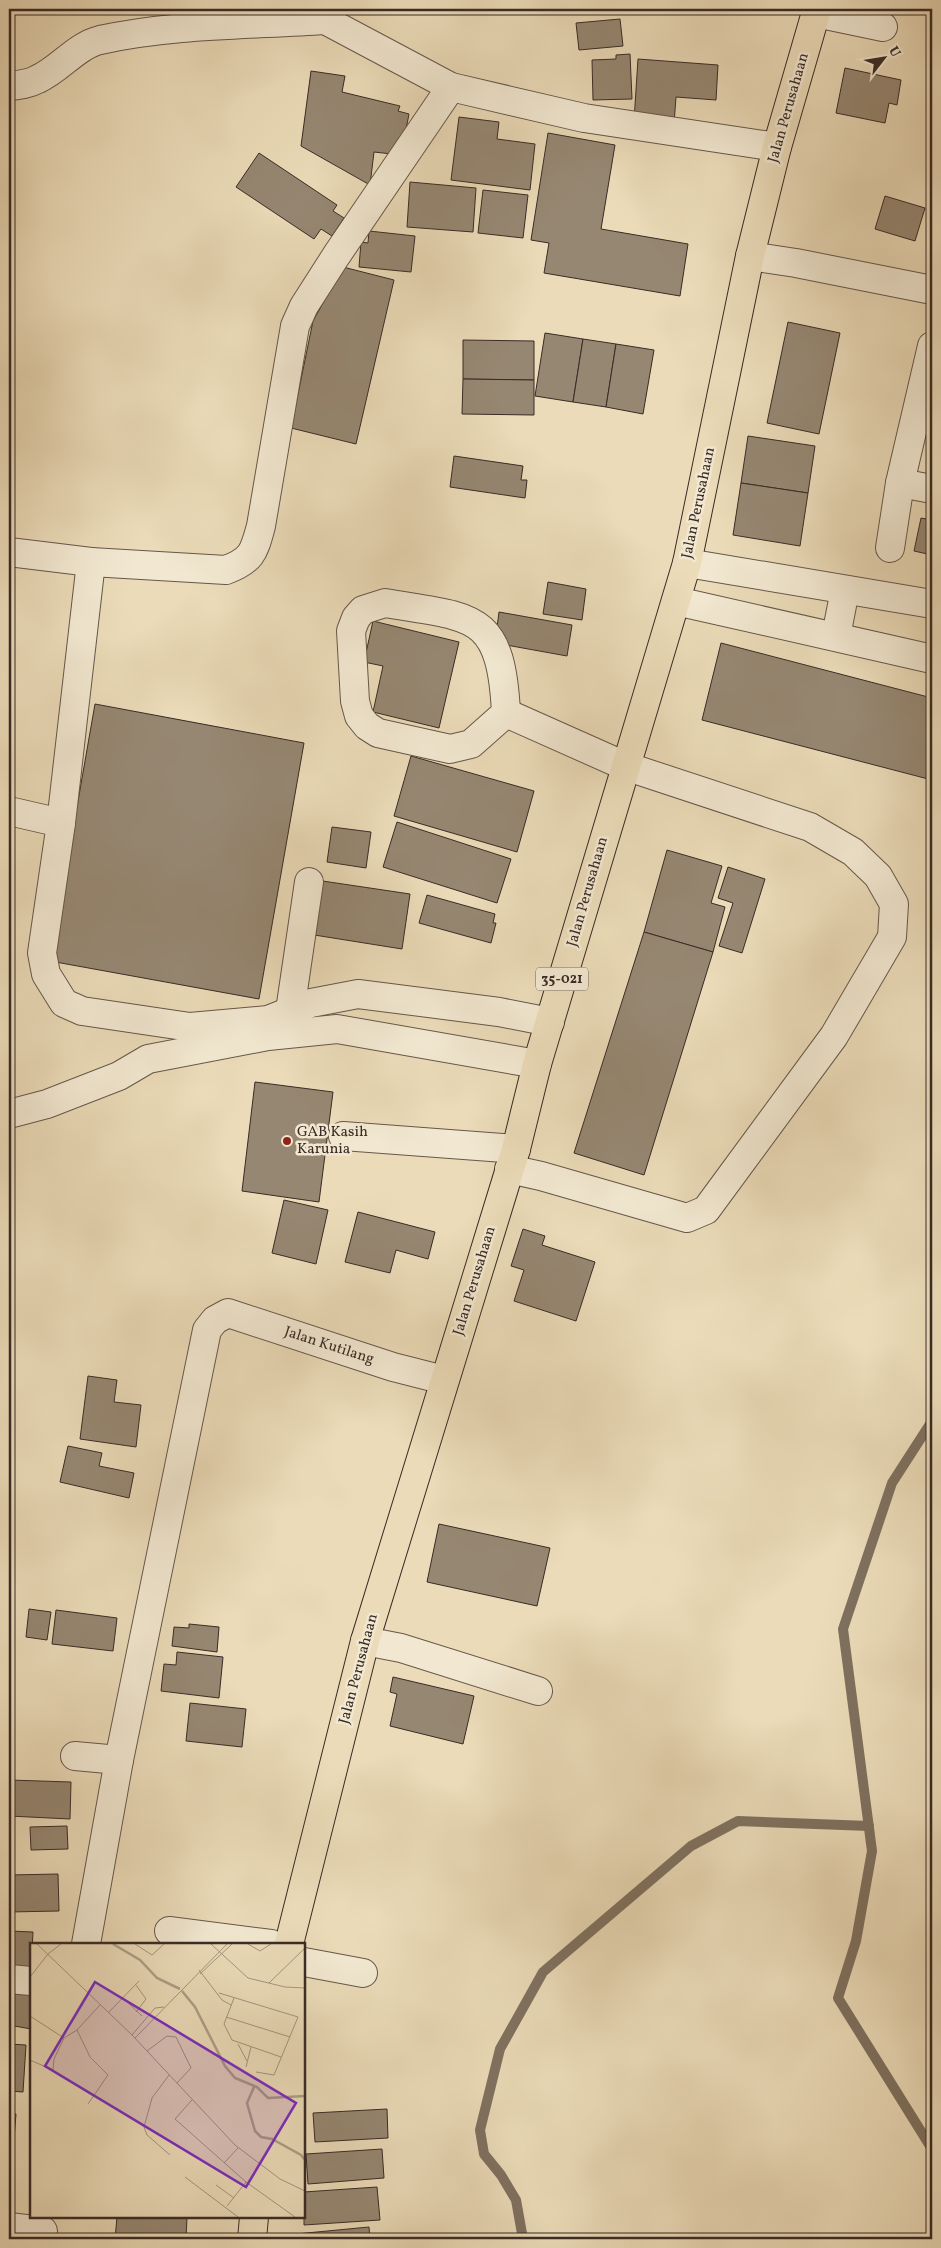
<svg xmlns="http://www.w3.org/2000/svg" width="941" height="2248" font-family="Vollkorn,serif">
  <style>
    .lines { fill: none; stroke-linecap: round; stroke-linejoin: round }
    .stream { stroke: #7f7160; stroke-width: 10 }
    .building { fill: #968772; stroke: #392b26 }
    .minor-casing { stroke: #66574a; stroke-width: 30 }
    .major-casing { stroke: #392b26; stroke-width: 30 }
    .minor { stroke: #f2e8d1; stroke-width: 28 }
    .major { stroke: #ebdbb8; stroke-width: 28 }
    .poi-dot { fill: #8f2418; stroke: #f2e8d1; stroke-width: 2 }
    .labels { text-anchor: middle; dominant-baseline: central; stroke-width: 5; stroke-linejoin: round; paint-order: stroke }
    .shield { fill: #f2e8d1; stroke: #706459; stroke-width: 1 }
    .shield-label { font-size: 14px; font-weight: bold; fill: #392b26 }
    .street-label { font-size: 15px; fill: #392b26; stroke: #f2e8d1 }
    .poi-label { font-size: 15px; fill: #392b26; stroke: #f2e8d1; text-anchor: start }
    .inset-river { fill: none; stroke: #ae9f86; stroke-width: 2.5 }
    .inset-road { fill: none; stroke: #a4957e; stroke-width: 1 }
    .view { fill: #7b2cbf; fill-opacity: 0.15; stroke: #7b2cbf; stroke-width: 2.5 }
    .inset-edge { fill: none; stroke: #392b26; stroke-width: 2.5 }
  </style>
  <rect width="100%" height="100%" fill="#ebdbb8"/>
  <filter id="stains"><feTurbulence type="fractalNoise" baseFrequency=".004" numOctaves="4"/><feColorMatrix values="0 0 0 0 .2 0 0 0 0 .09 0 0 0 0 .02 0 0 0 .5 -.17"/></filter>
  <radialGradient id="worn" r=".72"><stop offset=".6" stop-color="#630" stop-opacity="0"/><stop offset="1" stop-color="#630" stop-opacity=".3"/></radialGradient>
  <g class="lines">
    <g class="stream">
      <path d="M932 1421 892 1483 843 1629 872 1851 856 1941 838 1998 932 2149"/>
      <path d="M523 2239 516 2200 501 2175 484 2154 480 2130 500 2049 543 1972 691 1846 738 1821 869 1826"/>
    </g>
  </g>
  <g class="building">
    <path d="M620 19 623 46 579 50 576 23Z"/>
    <path d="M630 54 632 99 593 100 592 60 616 59V55Z"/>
    <path d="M638 59 718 65 716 100 676 97 674 124 634 121Z"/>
    <path d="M845 68 901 80 897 105 889 103 885 123 836 113Z"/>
    <path d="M311 71 345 76 342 92 400 106 398 111 409 114 401 155 374 152 370 185 301 146Z"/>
    <path d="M459 117 499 122 497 139 535 144 530 190 451 180Z"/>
    <path d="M548 133 615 145 601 229 688 244 680 296 544 273 549 243 531 240Z"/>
    <path d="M259 153 337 205 333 211 344 218 332 236 321 229 314 239 236 187Z"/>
    <path d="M410 182 476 188 473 232 407 227Z"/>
    <path d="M483 190 528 195 523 238 478 233Z"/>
    <path d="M885 196 925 208 915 241 875 229Z"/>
    <path d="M369 231 415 236 411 272 359 267 361 242 368 243Z"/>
    <path d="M343 267 394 280 356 444 291 428 313 321Z"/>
    <path d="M788 322 840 333 819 434 767 423Z"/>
    <path d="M545 333 583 339 573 402 535 396Z"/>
    <path d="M583 339 616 344 606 407 573 402Z"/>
    <path d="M463 340 534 341V380L463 379Z"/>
    <path d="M616 344 654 350 643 414 606 407Z"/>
    <path d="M463 379 534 380V415L462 414Z"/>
    <path d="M748 436 815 446 808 493 741 483Z"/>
    <path d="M454 456 523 466 521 480H527L525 498 450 487Z"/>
    <path d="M741 483 808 493 800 546 733 535Z"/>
    <path d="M921 518 932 520V555L914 551Z"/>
    <path d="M548 582 586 589 582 620 543 614Z"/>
    <path d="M499 612 572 625 567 656 495 643Z"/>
    <path d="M373 621 459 642 439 728 373 712 383 666 364 662Z"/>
    <path d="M721 643 932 698V780L702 720Z"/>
    <path d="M95 704 304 743 259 999 50 961Z"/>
    <path d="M411 756 534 791 517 852 394 816Z"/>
    <path d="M397 822 511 859 497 903 383 867Z"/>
    <path d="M332 827 371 832 366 868 327 862Z"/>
    <path d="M667 850 722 866 711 903 725 907 713 952 644 932Z"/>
    <path d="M728 867 765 879 742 953 719 946 733 903 718 898Z"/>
    <path d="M316 880 410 894 402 949 308 934Z"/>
    <path d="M427 895 495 914 493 923H496L491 943 419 923Z"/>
    <path d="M644 932 713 952 644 1175 574 1153Z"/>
    <path d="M255 1082 333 1092 319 1202 242 1191Z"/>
    <path d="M284 1200 328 1210 316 1264 272 1253Z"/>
    <path d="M358 1212 435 1232 428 1259 396 1250 390 1273 345 1262Z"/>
    <path d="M523 1229 545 1236 542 1245 595 1262 576 1321 514 1301 524 1270 511 1266Z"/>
    <path d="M88 1376 117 1380 114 1402 141 1405 136 1447 80 1439Z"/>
    <path d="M68 1446 102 1453 99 1466 134 1473 129 1498 60 1482Z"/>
    <path d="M439 1524 550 1548 537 1606 427 1582Z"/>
    <path d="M29 1609 51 1612 47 1640 26 1637Z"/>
    <path d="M56 1610 117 1618 113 1651 52 1644Z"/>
    <path d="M189 1624 219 1627 217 1652 172 1646 174 1627 189 1628Z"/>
    <path d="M177 1652 223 1657 219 1698 161 1691 164 1664 176 1665Z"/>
    <path d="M393 1677 474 1696 463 1744 390 1726 397 1694 390 1692Z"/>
    <path d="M190 1703 246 1709 242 1747 186 1741Z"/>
    <path d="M9 1780 71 1782 70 1819 9 1816Z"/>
    <path d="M67 1826 68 1849 31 1850 30 1827Z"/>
    <path d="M58 1874 59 1911 9 1912V1875Z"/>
    <path d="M9 1931 33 1932 31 1970 9 1969Z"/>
    <path d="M9 1992 31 1995V2029L9 2025Z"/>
    <path d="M9 2044 26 2045 23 2092 9 2091Z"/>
    <path d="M387 2109 388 2138 315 2142 313 2113Z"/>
    <path d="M9 2113 16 2114 12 2164H9Z"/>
    <path d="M382 2149 384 2178 308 2184 306 2154Z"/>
    <path d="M377 2187 380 2220 304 2225V2192Z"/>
    <path d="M117 2217H187L186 2239H115Z"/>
    <path d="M369 2227 370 2239H297L296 2234Z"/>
  </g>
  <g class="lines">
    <g class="minor-casing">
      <g id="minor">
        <path d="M324 9 325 20 451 87 584 118 777 147"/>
        <path d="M816 13 883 27"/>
        <path d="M9 86C19 85 29 84 38 79 60 69 76 46 100 40 172 24 250 25 325 20"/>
        <path d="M750 256 796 263 932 290"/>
        <path d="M900 483 932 489"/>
        <path d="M890 548 900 483 932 346"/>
        <path d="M9 552 91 562 226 570C253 560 254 551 261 526L295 326 304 306 336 256 451 87"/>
        <path d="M91 562 61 823 42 953 46 974 64 1003 82 1011 190 1027 268 1020 311 1003 358 994 499 1012 550 1022"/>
        <path d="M687 563 932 604"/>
        <path d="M676 601 932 659"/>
        <path d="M385 603C473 618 501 611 506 713L471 744 450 749 378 733 367 726 359 716 355 701 351 631 356 618 363 610Z"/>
        <path d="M836 636 845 590"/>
        <path d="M506 713 625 766 810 827 853 852 878 876 894 904 892 937 834 1036 706 1210 687 1218 541 1176 509 1169"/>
        <path d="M9 811 61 823"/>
        <path d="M290 1011 309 882"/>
        <path d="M9 1114 47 1104 119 1076 148 1059 268 1036 337 1029 537 1064"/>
        <path d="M343 1136 516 1149"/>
        <path d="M365 1641 401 1648 538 1691"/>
        <path d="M75 1756 119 1760"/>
        <path d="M169 1931 271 1944"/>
        <path d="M86 1944 119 1760 207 1330 215 1320 228 1313 393 1367 444 1380"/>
        <path d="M304 1962 363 1973"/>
        <path d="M9 1979 31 1981"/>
        <path d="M9 2227 43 2231"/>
      </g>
    </g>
    <g class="major-casing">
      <g id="major">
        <path d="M289 1944 365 1641 516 1149 537 1064 687 563 750 256 777 147 817 9"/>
        <path d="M252 2239 254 2217"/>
      </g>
    </g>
    <use href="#minor" class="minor"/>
    <use href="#major" class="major"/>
  </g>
  <circle class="poi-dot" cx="287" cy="1141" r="5"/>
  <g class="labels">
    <rect class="shield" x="536" y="967.5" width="52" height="23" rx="4"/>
    <g class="shield-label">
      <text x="562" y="979">35-021</text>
    </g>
    <g class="street-label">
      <text transform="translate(789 108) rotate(-74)">Jalan Perusahaan</text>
      <text transform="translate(699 503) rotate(-78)">Jalan Perusahaan</text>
      <text transform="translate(588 892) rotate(-74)">Jalan Perusahaan</text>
      <text transform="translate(475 1281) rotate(-73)">Jalan Perusahaan</text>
      <text transform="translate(329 1346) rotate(18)">Jalan Kutilang</text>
      <text transform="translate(359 1669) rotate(-75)">Jalan Perusahaan</text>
    </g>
    <g class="poi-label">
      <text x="297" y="1132">GAB Kasih<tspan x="297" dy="17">Karunia</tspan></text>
    </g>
  </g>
  <g transform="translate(30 1943)">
    <rect width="275" height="275" fill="#ebdbb8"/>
    <path class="inset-river" d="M83 1 110 17 127 35 150 46M152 48 165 64 195 123 205 135 227 144 238 155 275 153M224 144 217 160 225 188 231 194 242 196 271 212 275 217"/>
    <path class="inset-road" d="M7 1 102 92 205 202 250 236 275 248M105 1 122 12 134 1M181 1 218 35 255 44 275 45M218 1 230 8 241 1M18 11 31 1M169 27 192 57 201 62M170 31 202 1M0 34 18 11M239 40 275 5M106 42 116 56 106 69M189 50 268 74 244 132 226 129M92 54 112 73M204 55 194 81 202 97 251 114M78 70 109 38M0 73 34 95 47 87 70 62M196 74 260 94M47 87 60 114 78 132 58 161M102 92 125 65 134 64M105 95 197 1M208 101 217 118M117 108 137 93 146 94 161 125 147 140M0 117 23 127 24 116 34 95M216 124 221 104M139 132 122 155 114 184 117 192 140 212M162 157 145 176 216 239 265 274M194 220 208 205M155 234 208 274M186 242 204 255M197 263 216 239"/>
    <path class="view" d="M65 39 266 160 216 244 15 123Z"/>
    <rect width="275" height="275" class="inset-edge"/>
  </g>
  <rect width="941" height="2248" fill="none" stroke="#ebdbb8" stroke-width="30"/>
  <rect x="10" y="10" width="921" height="2228" fill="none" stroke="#392b26" stroke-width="2.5"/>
  <rect x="15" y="15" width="911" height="2218" fill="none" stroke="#392b26"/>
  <g transform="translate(884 58) rotate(59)" stroke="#f2e8d1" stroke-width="4" paint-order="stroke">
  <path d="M0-4L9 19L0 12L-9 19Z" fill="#392b26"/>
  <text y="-8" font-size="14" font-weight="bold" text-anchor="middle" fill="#392b26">U</text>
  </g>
  <rect width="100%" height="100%" filter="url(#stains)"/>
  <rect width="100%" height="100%" fill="url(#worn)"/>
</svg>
